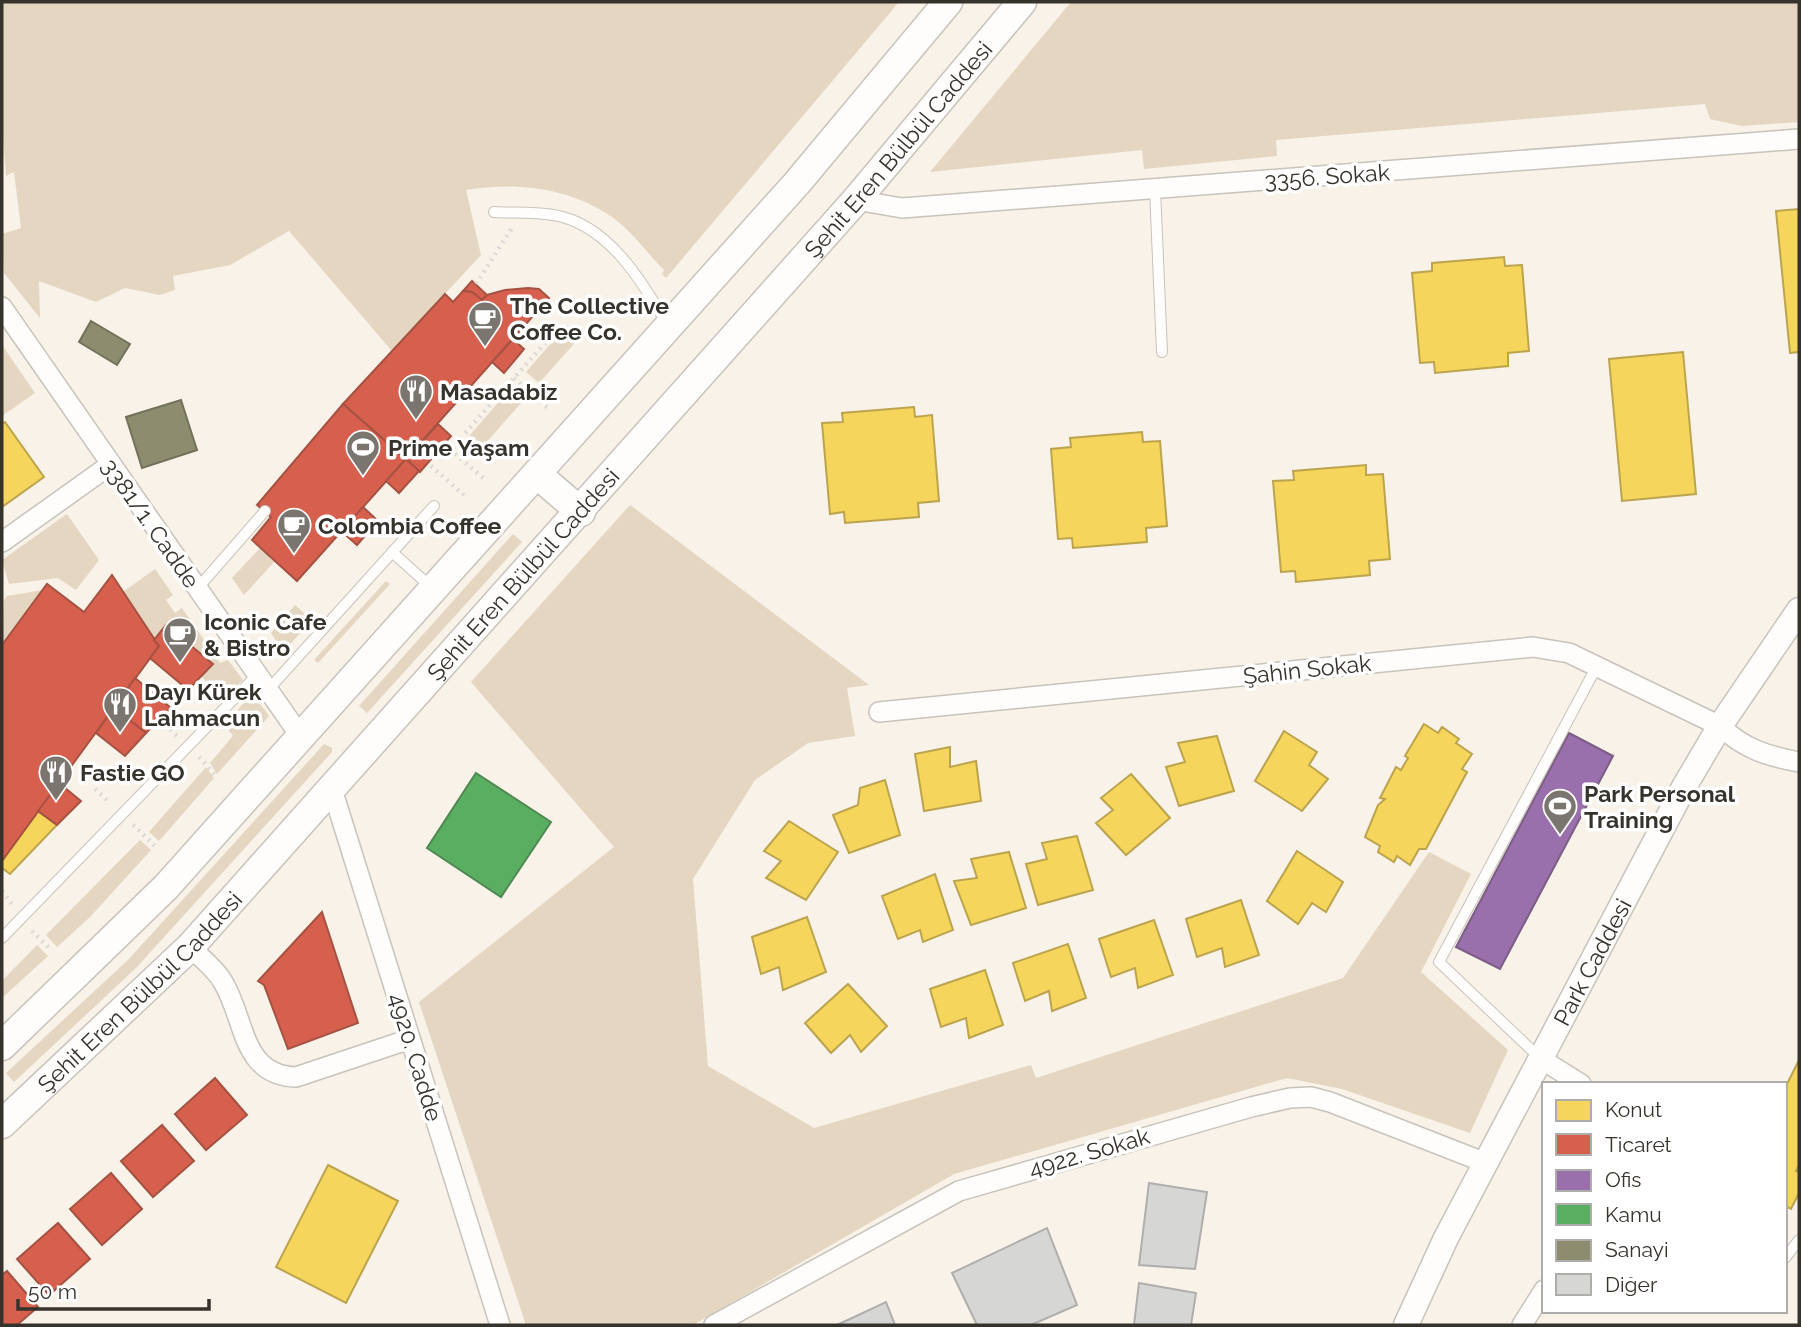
<svg xmlns="http://www.w3.org/2000/svg" width="1801" height="1327" font-family="Raleway,sans-serif">
  <style>
    .green { fill: #e4d6c0 }
    .homes { fill: #f6d55c; stroke: #bca44e; stroke-width: 2 }
    .shops { fill: #d6604d; stroke: #a65243; stroke-width: 2 }
    .offices { fill: #9970ab; stroke: #7b5d85; stroke-width: 2 }
    .public { fill: #5aae61; stroke: #4f8951; stroke-width: 2 }
    .industry { fill: #8c8c6e; stroke: #72715a; stroke-width: 2 }
    .building { fill: #d6d6d4; stroke: #afaead; stroke-width: 2 }
    .lines { fill: none; stroke-linecap: round; stroke-linejoin: round }
    .service-casing { stroke: #c8c3bb; stroke-width: 12 }
    .minor-casing { stroke: #c8c3bb; stroke-width: 22 }
    .tertiary-casing { stroke: #c8c3bb; stroke-width: 27 }
    .secondary-casing { stroke: #c8c3bb; stroke-width: 31 }
    .path { stroke: #dbd9d7; stroke-width: 4.5; stroke-dasharray: 2 5; stroke-linecap: butt }
    .service { stroke: #fefdfc; stroke-width: 10 }
    .minor { stroke: #fefdfc; stroke-width: 19 }
    .tertiary { stroke: #fefdfc; stroke-width: 24 }
    .secondary { stroke: #fefdfc; stroke-width: 28 }
    .labels { text-anchor: middle; dominant-baseline: central; stroke-width: 7; stroke-linejoin: round; paint-order: stroke }
    .street-label { font-size: 23px; fill: #36322c; stroke: #fff }
    .poi-label { font-size: 23px; font-weight: bold; fill: #36322c; stroke: #fff; text-anchor: start }
  </style>
  <rect width="100%" height="100%" fill="#f8f2e8"/>
  <g class="green">
    <path d="M2 2H899L666 278 662 274 664 270C646 252 628 226 606 213 564 187 514 182 466 190L481 255 392 351 289 231 230 265 173 276 175 290 160 295 125 288 96 302 39 281 40 318 4 273 2 234 21 228 14 172 6 176 2 121Z"/>
    <path d="M1071 2H1799V122L1742 126 1710 119 1705 104 1276 140 1277 156 1144 169 1142 150 930 172Z"/>
    <path d="M567 325 581 336 539 383 526 372Z"/>
    <path d="M2 345 35 393 2 416Z"/>
    <path d="M509 390 522 402 477 453 464 442Z"/>
    <path d="M630 505 869 685 847 688 855 736 808 743 755 780 693 879 708 1066 814 1128 1031 1065 1036 1078 1343 978 1429 852 1471 874 1421 972 1508 1050 1470 1133 1342 1089 1287 1078 954 1174 693 1325H526L419 1002 614 847 471 682Z"/>
    <path d="M67 514 99 560 76 590 58 578 9 584 2 560Z"/>
    <path d="M513 534 522 542 367 713 359 706Z"/>
    <path d="M260 548 275 561 244 595 232 578Z"/>
    <path d="M155 569 173 595 166 600 175 613 182 608 220 663 228 660 243 680 223 699 201 676 213 663 167 626 154 640 123 592Z"/>
    <path d="M386 581 390 584 318 663 314 660Z"/>
    <path d="M43 590 2 645 4 600 7 596Z"/>
    <path d="M295 605 312 620 283 652 271 633Z"/>
    <path d="M252 693 269 716 217 774 210 763 233 736 225 725Z"/>
    <path d="M324 744 332 748V752L136 968 14 1082 6 1073 128 960Z"/>
    <path d="M206 767 214 778 159 841 149 832Z"/>
    <path d="M140 840 151 850 90 917 57 947 46 935Z"/>
    <path d="M37 945 48 956 2 998V981Z"/>
  </g>
  <g class="homes">
    <path d="M1799 209V352L1790 353 1776 211Z"/>
    <path d="M1504 257 1505 266 1522 265 1529 351 1508 353V366L1435 373 1434 362 1420 363 1412 273 1432 271V263Z"/>
    <path d="M1683 352 1696 494 1622 501 1609 359Z"/>
    <path d="M914 407 915 417 932 415 939 501 918 503 919 517 845 523 844 512 830 514 822 423 843 422 842 413Z"/>
    <path d="M5 422 44 477 2 507V424Z"/>
    <path d="M1142 432 1143 442 1160 441 1167 526 1146 528 1147 542 1073 548 1072 538 1058 539 1051 449 1071 447 1070 438Z"/>
    <path d="M1366 465V475L1383 474 1390 559 1369 561 1370 575 1296 582 1295 571 1281 572 1273 481 1294 480 1293 471Z"/>
    <path d="M1424 724 1438 733 1442 727 1459 739 1456 743 1472 754 1462 769 1467 772 1426 849H1419L1410 865 1397 856 1394 862 1378 852 1380 846 1365 837 1378 805 1385 799 1380 798 1396 767 1401 770 1408 758 1405 756Z"/>
    <path d="M1284 731 1317 752 1309 765 1328 779 1302 811 1255 781Z"/>
    <path d="M1217 736 1234 791 1179 806 1166 767 1185 762 1178 743Z"/>
    <path d="M950 747V767L976 761 981 801 924 811 915 754Z"/>
    <path d="M1131 774 1170 818 1126 855 1096 823 1113 810 1101 798Z"/>
    <path d="M885 780 900 835 849 853 833 815 858 805 860 788Z"/>
    <path d="M38 811 57 825 10 874 2 868V861Z"/>
    <path d="M789 821 838 852 806 900 766 878 781 861 764 851Z"/>
    <path d="M1077 836 1093 890 1038 905 1026 864 1047 859 1042 843Z"/>
    <path d="M1297 851 1343 882 1326 912 1312 903 1298 924 1267 901Z"/>
    <path d="M1009 852 1026 908 971 925 954 881 977 878 971 859Z"/>
    <path d="M935 874 953 930 923 942 920 930 898 939 882 896Z"/>
    <path d="M1241 900 1259 955 1225 967 1222 948 1197 957 1186 919Z"/>
    <path d="M807 917 826 972 783 990 779 967 761 974 752 937Z"/>
    <path d="M1154 920 1173 975 1138 988 1135 968 1111 977 1099 939Z"/>
    <path d="M1068 944 1086 998 1052 1011 1049 991 1025 1001 1013 963Z"/>
    <path d="M985 970 1003 1025 969 1038 966 1018 941 1027 930 989Z"/>
    <path d="M848 984 887 1026 861 1052 850 1035 831 1053 805 1023Z"/>
    <path d="M1799 1060V1165L1796 1171 1799 1172V1193L1791 1209 1785 1206V1088Z"/>
    <path d="M328 1165 398 1201 346 1303 276 1267Z"/>
  </g>
  <g class="shops">
    <path d="M472 281 487 295 482 300 472 292 463 291Z"/>
    <path d="M528 288 539 289 549 298 406 459 343 404 445 294 453 302 463 291 472 292 482 300 487 295 505 290Z"/>
    <path d="M513 339 524 349 504 373 492 362Z"/>
    <path d="M343 404 406 459 297 581 252 540 271 517 257 505Z"/>
    <path d="M438 424 451 436 420 472 406 459Z"/>
    <path d="M406 459 419 471 399 493 386 481Z"/>
    <path d="M363 507 378 521 357 545 341 531Z"/>
    <path d="M112 575 159 646 2 861V645L47 584 84 612Z"/>
    <path d="M166 625 213 664 188 690 150 658 159 646 154 640Z"/>
    <path d="M135 678 171 708 146 733 114 708Z"/>
    <path d="M114 708 146 733 125 756 96 733Z"/>
    <path d="M59 783 81 801 57 825 38 811Z"/>
    <path d="M322 912 358 1023 288 1049 264 985 258 981Z"/>
    <path d="M215 1078 247 1115 206 1150 175 1114Z"/>
    <path d="M162 1125 194 1161 153 1197 121 1161Z"/>
    <path d="M111 1173 142 1209 102 1245 70 1209Z"/>
    <path d="M58 1223 90 1259 49 1295 17 1259Z"/>
    <path d="M7 1271 38 1307 17 1325H2V1275Z"/>
  </g>
  <path class="offices" d="M1569 733 1613 756 1500 969 1456 947Z"/>
  <path class="public" d="M476 773 551 822 501 897 427 848Z"/>
  <g class="industry">
    <path d="M91 321 130 344 117 365 79 342Z"/>
    <path d="M181 400 197 450 142 468 126 417Z"/>
  </g>
  <g class="building">
    <path d="M1149 1183 1207 1192 1195 1269 1139 1265Z"/>
    <path d="M1047 1228 1077 1305 1031 1325H977L952 1273Z"/>
    <path d="M1139 1283 1196 1293 1191 1325H1134Z"/>
    <path d="M886 1302 895 1325H837Z"/>
  </g>
  <g class="lines">
    <g class="service-casing">
      <g id="service">
        <path d="M1155 189 1162 352"/>
        <path d="M494 212C513 213 534 212 553 215 607 223 642 281 667 324"/>
        <path d="M392 552 431 587"/>
        <path d="M197 589 265 511"/>
        <path d="M268 690 434 506"/>
        <path d="M2 938 257 675"/>
        <path d="M1540 1058 1439 962 1597 666"/>
        <path d="M1785 1258 1799 1240"/>
      </g>
    </g>
    <g class="minor-casing">
      <g id="minor">
        <path d="M856 200 902 208 1799 139"/>
        <path d="M2 307 301 737"/>
        <path d="M2 542 110 465"/>
        <path d="M879 712 1533 647 1569 653 1720 726C1744 749 1767 756 1799 762"/>
        <path d="M332 789 500 1325"/>
        <path d="M190 947C201 958 215 968 223 982 246 1020 241 1075 296 1077L410 1039"/>
        <path d="M1541 1059 1581 1084"/>
        <path d="M714 1325 959 1191 1251 1107 1290 1098 1311 1097 1330 1102 1486 1163"/>
        <path d="M1522 1325 1544 1290"/>
      </g>
    </g>
    <g class="tertiary-casing">
      <g id="tertiary">
        <path id="s1" d="M1406 1325 1446 1238 1684 787 1720 726 1799 610"/>
      </g>
    </g>
    <g class="secondary-casing">
      <g id="secondary">
        <path d="M538 475 581 512"/>
        <path d="M2 1046 166 887 797 183 948 2"/>
        <path id="s2" d="M2 1124 190 947 856 200 1022 2"/>
      </g>
    </g>
    <g class="path">
      <path d="M476 284 512 228"/>
      <path d="M514 378 550 410"/>
      <path d="M431 466 466 497"/>
      <path d="M483 478 454 453 453 447 561 325"/>
      <path d="M160 720 178 737"/>
      <path d="M199 757 216 776"/>
      <path d="M95 789 109 802"/>
      <path d="M133 825 155 846"/>
      <path d="M2 891 12 904"/>
      <path d="M32 931 52 951"/>
    </g>
    <use href="#service" class="service"/>
    <use href="#minor" class="minor"/>
    <use href="#tertiary" class="tertiary"/>
    <use href="#secondary" class="secondary"/>
  </g>
  <defs>
    <g id="cafe-pin" transform="scale(1.75)"><path d="M0 17L-7.5 6A9.5 9.5 0 1 1 7.5 6Z" fill="#7a756e" stroke="#fff"/><path d="M-5.5-4.5H6V0H3Q3 3.5 0 3.5H-2.5Q-5.5 3.5-5.5 0ZM3-3.2v2h1.7v-2ZM-6 4.5H4V6H-6Z" fill="#fff"/></g>
    <g id="restaurant-pin" transform="scale(1.75)"><path d="M0 17L-7.5 6A9.5 9.5 0 1 1 7.5 6Z" fill="#7a756e" stroke="#fff"/><path d="M-5-6h1v4h1v-4h1v4h1v-4h1v5L-1.5 .5V6h-2V.5L-5-1ZM5-6V6H3V1.5H1.5Q1.5-4 5-6Z" fill="#fff"/></g>
    <g id="stadium-pin" transform="scale(1.75)"><path d="M0 17L-7.5 6A9.5 9.5 0 1 1 7.5 6Z" fill="#7a756e" stroke="#fff"/><path d="M0-5a6.5 5 0 1 0 0 10a6.5 5 0 1 0 0-10ZM-3.5-1.8h7v3.6h-7Z" fill="#fff"/></g>
  </defs>
  <g fill-rule="evenodd">
    <use href="#cafe-pin" x="485" y="318"/>
    <use href="#restaurant-pin" x="416" y="391"/>
    <use href="#stadium-pin" x="363" y="447"/>
    <use href="#cafe-pin" x="294" y="525"/>
    <use href="#cafe-pin" x="180" y="634"/>
    <use href="#restaurant-pin" x="120" y="704"/>
    <use href="#restaurant-pin" x="56" y="772"/>
    <use href="#stadium-pin" x="1560" y="806"/>
  </g>
  <g class="labels">
    <g class="street-label">
      <text stroke="none"><textPath href="#s2" startOffset="1325">Şehit Eren Bülbül Caddesi</textPath></text>
      <text transform="translate(1327 176) rotate(-4)">3356. Sokak</text>
      <text transform="translate(151 523) rotate(55)">3381/1. Cadde</text>
      <text stroke="none"><textPath href="#s2" startOffset="758">Şehit Eren Bülbül Caddesi</textPath></text>
      <text transform="translate(1307 669) rotate(-6)">Şahin Sokak</text>
      <text stroke="none"><textPath href="#s1" startOffset="408">Park Caddesi</textPath></text>
      <text stroke="none"><textPath href="#s2" startOffset="191">Şehit Eren Bülbül Caddesi</textPath></text>
      <text transform="translate(416 1057) rotate(73)">4920. Cadde</text>
      <text transform="translate(1089 1152) rotate(-16)">4922. Sokak</text>
    </g>
    <g class="poi-label">
      <text x="510" y="305">The Collective<tspan x="510" dy="26">Coffee Co.</tspan></text>
      <text x="440" y="391">Masadabiz</text>
      <text x="388" y="447">Prime Yaşam</text>
      <text x="318" y="525">Colombia Coffee</text>
      <text x="204" y="621">Iconic Cafe<tspan x="204" dy="26">&amp; Bistro</tspan></text>
      <text x="144" y="691">Dayı Kürek<tspan x="144" dy="26">Lahmacun</tspan></text>
      <text x="80" y="772">Fastie GO</text>
      <text x="1584" y="793">Park Personal<tspan x="1584" dy="26">Training</tspan></text>
    </g>
  </g>
  <rect width="1801" height="1327" fill="none" stroke="#36322c" stroke-width="7"/>
  <rect x="1542" y="1082" width="245" height="231" fill="#ffffff" stroke="#afadab" stroke-width="2"/>
  <rect x="1556" y="1100" width="35" height="21" fill="#f6d55c" stroke="#afadab" stroke-width="2"/>
  <text x="1605" y="1117" font-size="21" fill="#36322c">Konut</text>
  <rect x="1556" y="1134" width="35" height="21" fill="#d6604d" stroke="#afadab" stroke-width="2"/>
  <text x="1605" y="1152" font-size="21" fill="#36322c">Ticaret</text>
  <rect x="1556" y="1170" width="35" height="21" fill="#9970ab" stroke="#afadab" stroke-width="2"/>
  <text x="1605" y="1187" font-size="21" fill="#36322c">Ofis</text>
  <rect x="1556" y="1204" width="35" height="21" fill="#5aae61" stroke="#afadab" stroke-width="2"/>
  <text x="1605" y="1222" font-size="21" fill="#36322c">Kamu</text>
  <rect x="1556" y="1240" width="35" height="21" fill="#8c8c6e" stroke="#afadab" stroke-width="2"/>
  <text x="1605" y="1257" font-size="21" fill="#36322c">Sanayi</text>
  <rect x="1556" y="1274" width="35" height="21" fill="#d6d6d4" stroke="#afadab" stroke-width="2"/>
  <text x="1605" y="1292" font-size="21" fill="#36322c">Diğer</text>
  <path d="M18 1299v10h191v-10" fill="none" stroke="#36322c" stroke-width="3.5"/>
  <text x="28" y="1299" font-size="21" fill="#36322c" stroke="#ffffff" stroke-width="5" paint-order="stroke">50 m</text>
</svg>
